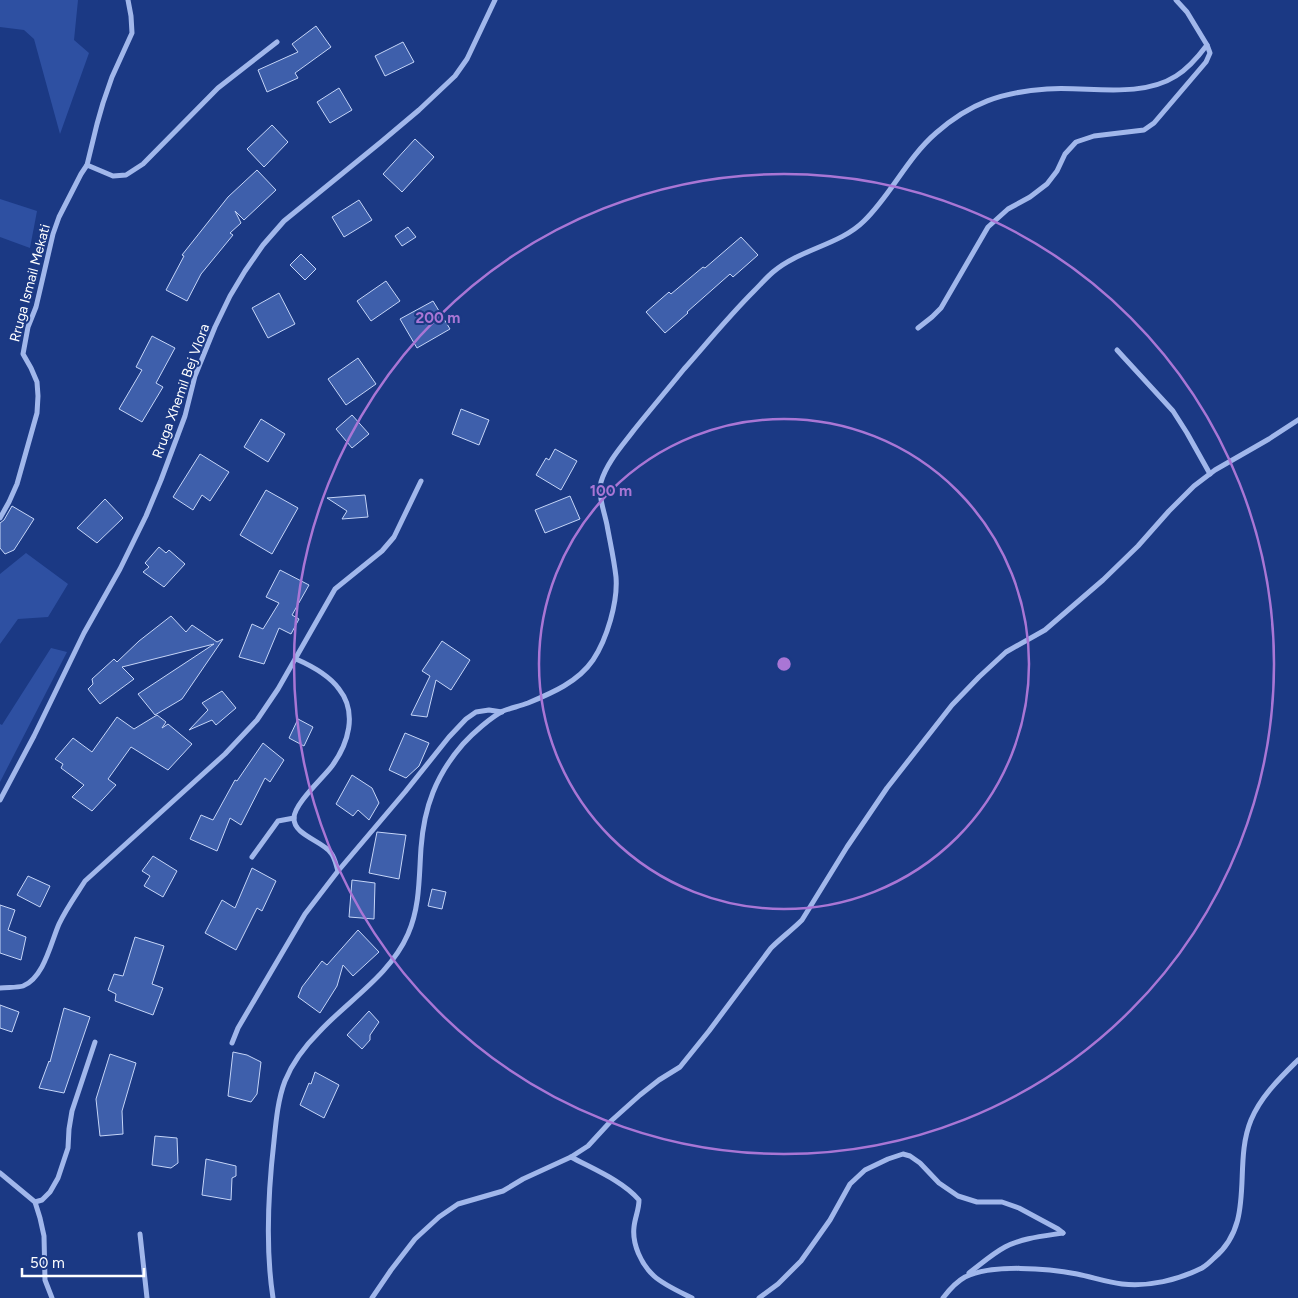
<svg xmlns="http://www.w3.org/2000/svg" width="1298" height="1298" font-family="Figtree,sans-serif">
  <style>
    .green { fill: #2e50a2 }
    .building { fill: #3e5fab; stroke: #c5d5f8 }
    .lines { fill: none; stroke-linecap: round; stroke-linejoin: round }
    .street { stroke: #a1b7eb; stroke-width: 5 }
    .ring { fill: none; stroke: #a976d5; stroke-width: 2.5 }
    .labels { text-anchor: middle; dominant-baseline: central; stroke-width: 4; stroke-linejoin: round; paint-order: stroke }
    .street-label { font-size: 14px; fill: #fff; stroke: #1b3984 }
    .centre { fill: #a976d5; stroke: #1b3984; stroke-width: 2.5 }
    .ring-label { font-size: 15px; text-anchor: middle; font-weight: bold; fill: #a976d5; stroke: #1b3984; stroke-width: 4; stroke-linejoin: round; paint-order: stroke }
  </style>
  <rect width="100%" height="100%" fill="#1b3984"/>
  <g class="green">
    <path d="M0 0H78L74 40 89 53 60 134 34 39 24 30 0 27Z"/>
    <path d="M0 199 37 211 30 248 0 237Z"/>
    <path d="M26 553 68 584 48 617 18 619 0 644V574Z"/>
    <path d="M51 648 67 652 0 782V724L2 725Z"/>
  </g>
  <g class="building">
    <path d="M316 26 331 47 295 73 298 78 267 92 258 70 298 52 292 44Z"/>
    <path d="M403 42 414 62 385 76 375 56Z"/>
    <path d="M339 88 352 110 330 123 317 102Z"/>
    <path d="M272 125 288 142 264 167 247 149Z"/>
    <path d="M415 139 434 157 402 192 383 174Z"/>
    <path d="M257 170 276 190 244 220 235 211 241 223 230 233 233 235 201 274 187 301 166 290 184 256 182 255 228 197Z"/>
    <path d="M359 200 372 220 344 237 332 217Z"/>
    <path d="M408 227 416 237 402 246 395 236Z"/>
    <path d="M741 237 758 255 733 277 730 274 687 312 688 313 665 333 646 312 669 292 671 294 703 267 705 268Z"/>
    <path d="M301 254 316 269 305 280 290 265Z"/>
    <path d="M386 281 400 301 371 321 357 301Z"/>
    <path d="M279 293 295 324 268 338 252 308Z"/>
    <path d="M433 301 450 329 417 348 400 319Z"/>
    <path d="M152 336 175 348 156 383 163 387 142 422 119 409 142 370 136 367Z"/>
    <path d="M358 358 376 384 346 405 328 379Z"/>
    <path d="M461 409 489 420 479 445 452 434Z"/>
    <path d="M352 415 369 434 352 448 336 429Z"/>
    <path d="M261 419 285 434 268 462 244 447Z"/>
    <path d="M555 449 577 461 561 490 536 475 546 458 549 460Z"/>
    <path d="M200 454 229 472 210 501 202 495 193 510 173 497Z"/>
    <path d="M266 490 298 508 272 554 240 535Z"/>
    <path d="M365 495 368 517 342 519 347 511 327 498Z"/>
    <path d="M570 496 580 519 545 533 535 510Z"/>
    <path d="M105 499 123 518 97 543 77 528Z"/>
    <path d="M12 506 34 519 14 550 5 554 0 548V523L4 520Z"/>
    <path d="M159 547 166 553 169 550 185 564 164 587 143 572 149 567 145 563Z"/>
    <path d="M280 570 309 585 292 615 299 619 291 634 279 628 264 664 239 657 252 624 263 629 279 603 266 597Z"/>
    <path d="M171 616 186 632 192 625 217 642 223 639 182 699 155 715 138 694 214 644 122 667 134 679 100 704 88 689 93 684 92 679 114 659 117 662 139 641Z"/>
    <path d="M442 641 470 660 451 690 436 680 427 717 411 715 430 676 422 671Z"/>
    <path d="M222 691 236 708 216 725 212 720 189 730 208 710 202 703Z"/>
    <path d="M157 715 166 722 162 728 168 724 192 744 168 770 131 747 108 779 116 785 92 811 72 797 84 785 61 768 63 764 55 759 73 738 92 752 117 717 134 729Z"/>
    <path d="M298 719 313 727 304 746 289 738Z"/>
    <path d="M405 733 429 743 419 766 406 778 389 770Z"/>
    <path d="M263 743 284 760 270 782 265 778 241 825 230 818 217 851 190 839 201 815 213 820 235 780 237 781Z"/>
    <path d="M352 775 372 788 379 803 369 820 358 810 353 816 336 804Z"/>
    <path d="M377 832 406 835 399 879 369 873Z"/>
    <path d="M153 856 177 871 163 897 144 886 150 876 142 871Z"/>
    <path d="M252 868 276 881 262 911 257 908 236 950 205 933 222 900 235 908Z"/>
    <path d="M28 876 50 886 40 907 17 895Z"/>
    <path d="M352 880 375 883 374 919 349 917Z"/>
    <path d="M432 889 446 892 442 909 428 906Z"/>
    <path d="M0 905 15 910 8 930 26 937 21 960 0 953Z"/>
    <path d="M358 930 379 952 353 976 343 965 337 986 320 1013 298 997 302 987 322 961 327 965Z"/>
    <path d="M135 937 164 946 152 984 163 988 153 1015 115 1001 116 994 108 990 114 974 123 976Z"/>
    <path d="M0 1005 19 1012 12 1032 0 1028Z"/>
    <path d="M64 1008 90 1017 64 1093 39 1088 49 1061 50 1062Z"/>
    <path d="M369 1011 379 1022 370 1035V1040L362 1049 347 1035Z"/>
    <path d="M233 1052 247 1055 261 1062 257 1094 251 1102 228 1096Z"/>
    <path d="M110 1054 136 1063 122 1111 123 1134 100 1136 96 1099Z"/>
    <path d="M315 1072 339 1085 324 1118 300 1105 309 1083 311 1084Z"/>
    <path d="M155 1136 177 1138 178 1163 171 1168 152 1165Z"/>
    <path d="M206 1159 236 1166V1176L232 1178 231 1200 202 1195Z"/>
  </g>
  <g class="lines">
    <g class="street">
      <path d="M87 165 113 176 126 175 143 164 218 88 277 42"/>
      <path d="M918 328 932 317 941 308 988 227 1008 209 1030 197 1047 184 1057 171 1065 154 1076 142 1094 136 1144 130 1154 123 1206 62 1210 53 1207 45"/>
      <path d="M1117 350 1173 411 1187 433 1210 474"/>
      <path d="M0 518 9 502 17 484 37 413 38 396 37 382 31 368 23 354 28 327 36 307 40 290 53 234 59 217 81 174 87 165 97 124 103 103 112 77 132 33 131 16 128 0"/>
      <path d="M296 659C312 666 329 675 339 689 358 713 348 744 332 766 323 778 294 804 294 818 293 835 323 841 331 853 335 858 336 865 338 871"/>
      <path d="M0 800 34 736 84 633 120 569 146 516 161 480 185 416 195 376 215 327 230 296 245 271 263 245 284 221 381 142 419 110 455 76 467 59 495 0"/>
      <path d="M252 857 278 821 294 818"/>
      <path d="M0 988C7 987 17 988 23 986 44 978 51 942 59 924 66 909 76 895 85 881L225 754 257 720 278 689 335 589 382 551 394 537 421 481"/>
      <path d="M232 1043 238 1028 305 914 338 871 405 792 449 737 466 719 476 712 489 710 502 712"/>
      <path d="M571 1157C593 1169 623 1181 639 1200 639 1210 635 1217 634 1227 632 1244 641 1264 654 1276 664 1285 680 1292 692 1298"/>
      <path d="M0 1173 35 1202 40 1218 44 1236 45 1280 52 1298"/>
      <path d="M35 1202 42 1200 50 1192 58 1178 68 1148 69 1129 72 1111 95 1042"/>
      <path d="M140 1234 147 1298"/>
      <path d="M969 1273C981 1264 992 1254 1005 1247 1022 1238 1044 1236 1063 1233"/>
      <path d="M273 1298C265 1246 268 1193 274 1141 276 1121 278 1099 285 1081 293 1061 306 1045 320 1031 350 999 390 975 408 934 420 907 419 877 421 848 424 807 436 775 463 744 473 733 490 718 503 711 511 708 520 706 528 703 552 693 578 682 593 660 607 639 618 602 616 577 614 559 610 542 607 525 604 511 598 495 601 482 607 462 622 446 634 430 650 410 667 390 684 369 707 343 729 316 754 291 760 285 766 278 773 272 800 249 840 245 864 221 891 195 907 158 936 133 970 103 1002 92 1047 89 1088 86 1140 99 1176 76 1189 68 1198 57 1207 45L1187 12 1176 0"/>
      <path d="M372 1298 391 1270 415 1239 439 1217 458 1204 503 1191 523 1179 571 1157 588 1146 611 1121 640 1095 659 1080 680 1067 709 1031 771 948C781 938 792 930 802 920L847 847 887 788 952 705 979 677 1006 652 1045 630 1103 580 1138 546 1169 511 1194 486 1215 470 1269 439 1298 420"/>
      <path d="M759 1298 778 1284 801 1261 830 1220 850 1184 865 1170 888 1159 903 1154 910 1156 920 1163 939 1183 958 1196 977 1202H1002L1019 1208 1058 1229 1063 1233"/>
      <path d="M943 1298C949 1290 956 1282 965 1277 992 1264 1048 1268 1077 1274 1092 1277 1106 1282 1122 1284 1149 1287 1178 1280 1202 1268 1207 1265 1210 1262 1214 1258 1257 1222 1232 1166 1251 1120 1261 1096 1280 1078 1298 1060"/>
    </g>
  </g>
  <g class="ring">
    <circle cx="784" cy="664" r="245"/>
    <circle cx="784" cy="664" r="490"/>
  </g>
  <g class="labels">
    <g class="street-label">
      <text transform="translate(30 283) rotate(-75)">Rruga Ismail Mekati</text>
      <text transform="translate(181 391) rotate(-70)">Rruga Xhemil Bej Vlora</text>
    </g>
  </g>
  <circle cx="784" cy="664" r="8" class="centre"/>
  <g class="ring-label">
    <text x="438" y="323">200 m</text>
    <text x="611" y="496">100 m</text>
  </g>
  <path d="M22 1268v8h122v-8" fill="none" stroke="#ffffff" stroke-width="2.5"/>
  <text x="30" y="1268" font-size="15" fill="#ffffff" stroke="#1b3984" stroke-width="4" paint-order="stroke">50 m</text>
</svg>
